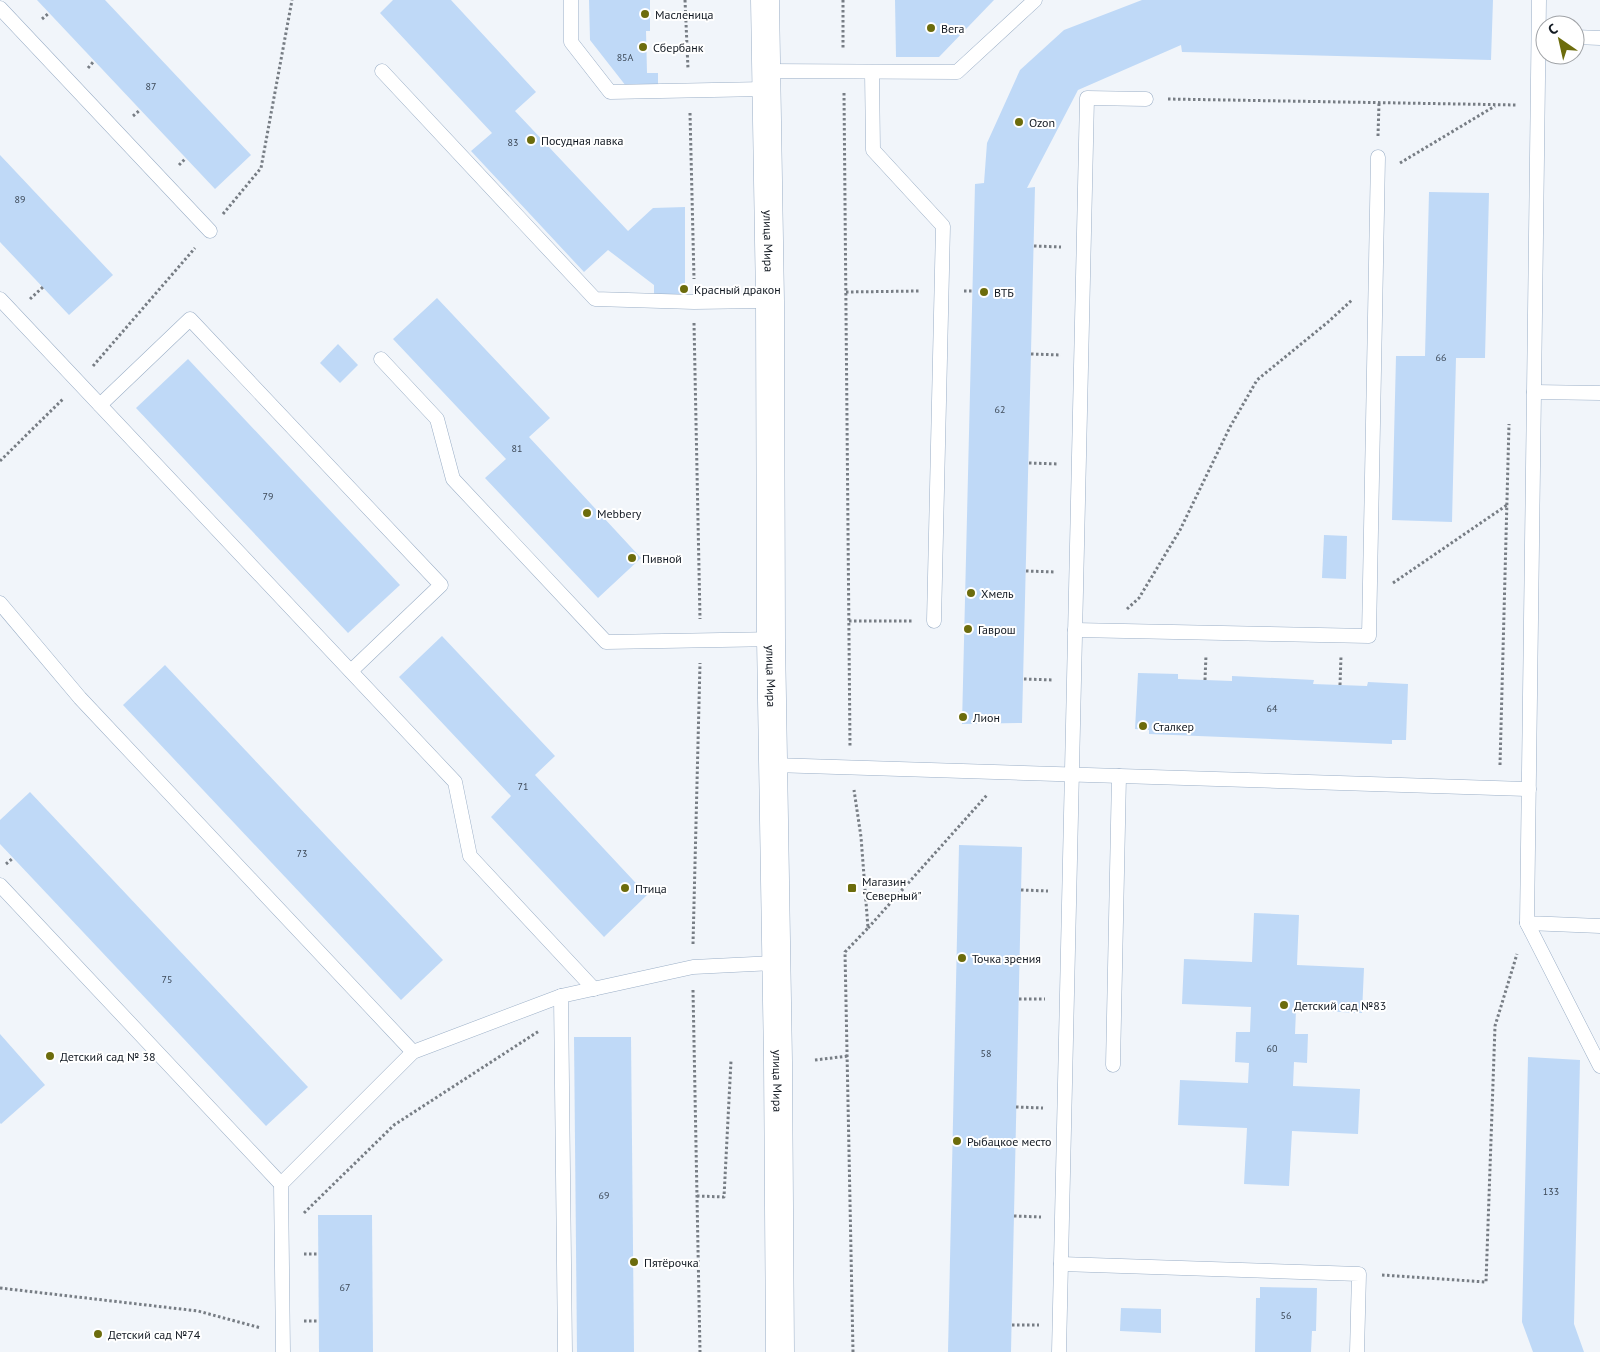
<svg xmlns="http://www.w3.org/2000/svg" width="1600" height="1352" font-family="'PT Sans',sans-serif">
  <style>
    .building { fill: #bfd9f7 }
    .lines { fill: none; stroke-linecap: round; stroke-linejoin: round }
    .service-casing { stroke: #9bafc7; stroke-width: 15 }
    .secondary-casing { stroke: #9bafc7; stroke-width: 29 }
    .path { stroke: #777d84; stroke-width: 3; stroke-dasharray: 2.5 2.5; stroke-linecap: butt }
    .service { stroke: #fff; stroke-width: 14 }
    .secondary { stroke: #fff; stroke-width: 28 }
    .poi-dot { fill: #6c6c0c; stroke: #fff; stroke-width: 2 }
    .labels { text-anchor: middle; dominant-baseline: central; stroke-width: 4; stroke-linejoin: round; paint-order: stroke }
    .number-label { font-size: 10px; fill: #3d4957 }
    .poi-label { font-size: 12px; fill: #121922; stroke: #fff; text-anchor: start }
    .street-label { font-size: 12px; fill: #121922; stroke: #fff }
  </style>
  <rect width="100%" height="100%" fill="#f1f5fa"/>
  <g class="building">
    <path d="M37 0H105L251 155 215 189Z"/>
    <path d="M393 0H451L536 92 515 111 628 231 653 208 685 207V294H654V285L608 250 584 272 471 151 492 133 380 13Z"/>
    <path d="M589 0H650V31H646L647 73H658V86H626L590 40Z"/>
    <path d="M895 0H994L939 57H896Z"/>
    <path d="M1142 0H1493L1491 60 1182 52 1181 45 1078 90 1027 188 1035 187 1022 723 962 724 975 184 984 183 987 143 1020 70 1064 30Z"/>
    <path d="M0 155 113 275 69 315 0 242Z"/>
    <path d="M1429 192 1489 193 1485 358H1456L1452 522 1392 520 1396 356H1425Z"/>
    <path d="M437 298 550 418 529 437 641 558 598 598 485 478 506 459 393 339Z"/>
    <path d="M338 344 358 365 340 383 320 363Z"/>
    <path d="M188 359 400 585 348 633 136 408Z"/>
    <path d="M1324 535 1347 536 1346 579 1322 578Z"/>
    <path d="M442 636 555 756 535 775 647 895 604 937 491 817 511 796 399 677Z"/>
    <path d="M165 665 443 960 401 1000 123 705Z"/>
    <path d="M1138 673 1178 674V679L1232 681V676L1314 680 1313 684 1367 686 1368 682 1408 684 1406 740H1392V744L1149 734V730L1135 729Z"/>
    <path d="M30 792 308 1087 266 1126 0 844V820Z"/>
    <path d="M959 845 1022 847 1011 1352H948Z"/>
    <path d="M1254 913 1299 915 1297 965 1364 968 1362 1013 1296 1010 1295 1034H1308L1307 1063 1294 1062 1293 1086 1360 1089 1358 1134 1292 1131 1289 1186 1244 1184 1247 1128 1178 1125 1180 1080 1248 1083 1249 1063 1235 1062 1236 1032H1250L1251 1007 1182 1004 1184 959 1252 962Z"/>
    <path d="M0 1034 45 1085 1 1124 0 1123Z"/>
    <path d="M574 1037H631L634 1352H577Z"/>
    <path d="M1528 1057 1580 1060 1574 1324 1584 1352H1533L1522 1322Z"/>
    <path d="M318 1215H372L373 1352H319Z"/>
    <path d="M1260 1287 1317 1288 1316 1331H1312L1311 1352H1255L1256 1298H1260Z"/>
    <path d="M1121 1308 1161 1309V1333L1120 1331Z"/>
  </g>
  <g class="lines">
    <g class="service-casing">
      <g id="service">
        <path d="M571 0V42L610 92 765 89"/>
        <path d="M0 8 210 231"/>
        <path d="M1575 37 1600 38"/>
        <path d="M382 71 595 299 694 302 770 301"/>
        <path d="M765 71 957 72 1035 0"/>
        <path d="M872 72 873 150 943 226 934 621"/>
        <path d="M0 299 455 782 470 856 594 989"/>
        <path d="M381 359 437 419 453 479 606 642 771 639"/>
        <path d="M1534 392 1539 0"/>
        <path d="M1600 393 1534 392 1527 923 1600 926"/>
        <path d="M100 405 190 319 441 585 351 671"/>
        <path d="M0 603 80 698 413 1052"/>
        <path d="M1075 630 1369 636 1378 157"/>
        <path d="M773 765 1529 789"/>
        <path d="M0 885 281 1184"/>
        <path d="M1527 923 1600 1066"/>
        <path d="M561 996 565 1352"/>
        <path d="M1113 1065 1119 776"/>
        <path d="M1061 1264 1359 1274 1357 1352"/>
        <path d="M283 1352 281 1184 413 1052 561 996 693 967 776 963"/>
        <path d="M1059 1352 1087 98 1146 99"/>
      </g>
    </g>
    <g class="secondary-casing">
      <g id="secondary">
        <path id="s1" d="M765 0 770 301 771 639 778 1061 780 1352"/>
      </g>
    </g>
    <g class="path">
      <path d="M685 0 688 69"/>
      <path d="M843 0V49"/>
      <path d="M42 19 49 13"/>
      <path d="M88 68 94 61"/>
      <path d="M844 93 850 747"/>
      <path d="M1168 99 1517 105"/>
      <path d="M690 113 694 279"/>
      <path d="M133 116 140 110"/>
      <path d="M1378 136 1379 103"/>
      <path d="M1400 163 1495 106"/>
      <path d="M179 165 186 158"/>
      <path d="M223 214 261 168 292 0"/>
      <path d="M1034 246 1061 247"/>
      <path d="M964 291H972"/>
      <path d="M846 292 920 291"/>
      <path d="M30 299 43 287"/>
      <path d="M694 323 700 619"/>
      <path d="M1031 354 1061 355"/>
      <path d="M93 366 195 248"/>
      <path d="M0 461 64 398"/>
      <path d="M1029 463 1058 464"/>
      <path d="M1026 571 1055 572"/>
      <path d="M1393 583 1507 505"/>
      <path d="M1127 609 1139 598 1180 530 1230 427 1257 380 1328 322 1352 300"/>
      <path d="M849 621H913"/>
      <path d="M1024 679 1053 680"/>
      <path d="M1205 680 1206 655"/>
      <path d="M1340 685 1341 656"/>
      <path d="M1500 765 1509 424"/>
      <path d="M6 864 13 858"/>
      <path d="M1021 890 1048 891"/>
      <path d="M868 928 987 795"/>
      <path d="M693 944 700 663"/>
      <path d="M693 990 700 1352"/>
      <path d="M1019 999H1045"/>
      <path d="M815 1060 848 1056"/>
      <path d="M1016 1107 1043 1108"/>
      <path d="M697 1196 724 1197 731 1061"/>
      <path d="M304 1213 394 1125 539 1031"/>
      <path d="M1014 1216 1041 1217"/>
      <path d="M304 1254H318"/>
      <path d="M1382 1275 1486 1282 1495 1026 1517 954"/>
      <path d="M0 1288 198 1311 261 1328"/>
      <path d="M304 1321H319"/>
      <path d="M1012 1325H1039"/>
      <path d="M853 1352 845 952 868 928 861 837 854 790"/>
    </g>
    <use href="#service" class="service"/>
    <use href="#secondary" class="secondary"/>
  </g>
  <g class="poi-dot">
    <circle cx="645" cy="14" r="5"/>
    <circle cx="931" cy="28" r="5"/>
    <circle cx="643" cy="47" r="5"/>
    <circle cx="1019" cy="122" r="5"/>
    <circle cx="531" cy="140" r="5"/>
    <circle cx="684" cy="289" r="5"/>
    <circle cx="984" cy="292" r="5"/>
    <circle cx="587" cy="513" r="5"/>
    <circle cx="632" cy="558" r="5"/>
    <circle cx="971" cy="593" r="5"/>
    <circle cx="968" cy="629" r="5"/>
    <circle cx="963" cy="717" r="5"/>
    <circle cx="1143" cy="726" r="5"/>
    <circle cx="625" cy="888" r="5"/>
    <rect x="847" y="883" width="10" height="10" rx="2.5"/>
    <circle cx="962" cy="958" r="5"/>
    <circle cx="1284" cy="1005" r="5"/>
    <circle cx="50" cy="1056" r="5"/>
    <circle cx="957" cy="1141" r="5"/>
    <circle cx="634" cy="1262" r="5"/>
    <circle cx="98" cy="1334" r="5"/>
  </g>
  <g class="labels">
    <g class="number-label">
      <text x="625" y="57">85А</text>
      <text x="151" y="86">87</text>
      <text x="513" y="142">83</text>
      <text x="20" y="199">89</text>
      <text x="1441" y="357">66</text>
      <text x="1000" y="409">62</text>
      <text x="517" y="448">81</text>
      <text x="268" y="496">79</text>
      <text x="1272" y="708">64</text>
      <text x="523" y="786">71</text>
      <text x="302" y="853">73</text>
      <text x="167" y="979">75</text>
      <text x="1272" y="1048">60</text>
      <text x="986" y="1053">58</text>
      <text x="1551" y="1191">133</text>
      <text x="604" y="1195">69</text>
      <text x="345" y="1287">67</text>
      <text x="1286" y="1315">56</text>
    </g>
    <g class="poi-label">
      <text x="655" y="14">Масленица</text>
      <text x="941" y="28">Вега</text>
      <text x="653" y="47">Сбербанк</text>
      <text x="1029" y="122">Ozon</text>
      <text x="541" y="140">Посудная лавка</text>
      <text x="694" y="289">Красный дракон</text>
      <text x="994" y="292">ВТБ</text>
      <text x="597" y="513">Mebbery</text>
      <text x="642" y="558">Пивной</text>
      <text x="981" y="593">Хмель</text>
      <text x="978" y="629">Гаврош</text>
      <text x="973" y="717">Лион</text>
      <text x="1153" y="726">Сталкер</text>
      <text x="862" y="881">Магазин<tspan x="862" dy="14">"Северный"</tspan></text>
      <text x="635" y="888">Птица</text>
      <text x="972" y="958">Точка зрения</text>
      <text x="1294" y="1005">Детский сад №83</text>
      <text x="60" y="1056">Детский сад № 38</text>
      <text x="967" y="1141">Рыбацкое место</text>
      <text x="644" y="1262">Пятёрочка</text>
      <text x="108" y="1334">Детский сад №74</text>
    </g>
    <g class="street-label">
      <text stroke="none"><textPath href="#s1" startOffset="241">улица Мира</textPath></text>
      <text stroke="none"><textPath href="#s1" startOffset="676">улица Мира</textPath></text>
      <text stroke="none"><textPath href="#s1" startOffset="1081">улица Мира</textPath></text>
    </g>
  </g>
  <g transform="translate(1560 40) rotate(326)"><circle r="24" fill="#ffffff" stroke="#a0a3a7"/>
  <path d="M0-4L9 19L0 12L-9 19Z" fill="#6c6c0c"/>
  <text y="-8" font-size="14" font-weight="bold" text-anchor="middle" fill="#121922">С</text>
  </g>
</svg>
